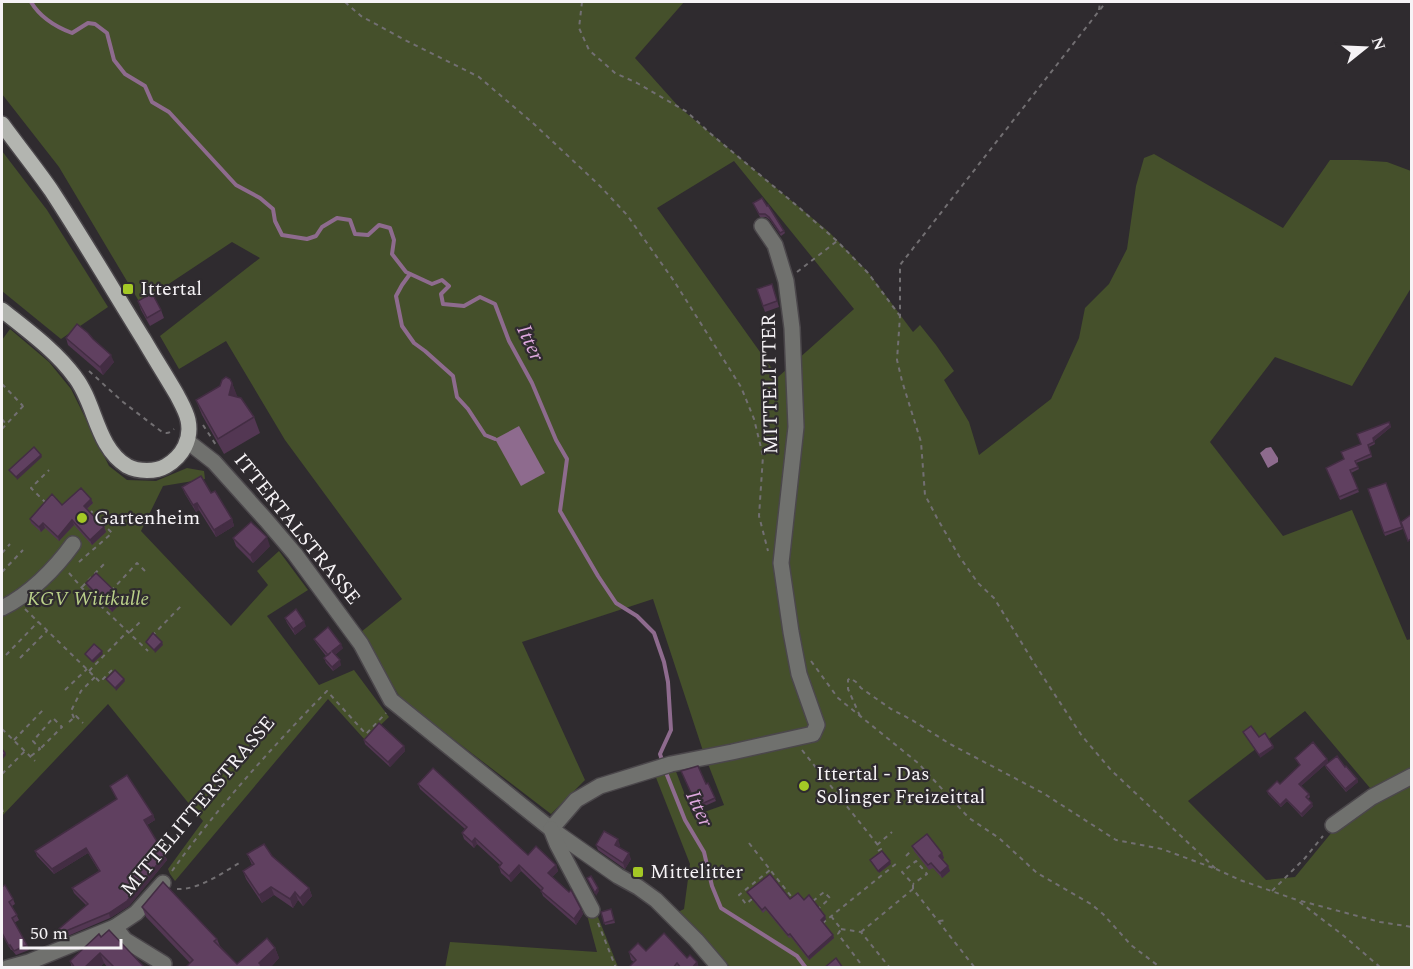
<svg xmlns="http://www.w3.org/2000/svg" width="1413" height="969" font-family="Spectral,serif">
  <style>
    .green { fill: #45502b; fill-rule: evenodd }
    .water { fill: #8e6b8e }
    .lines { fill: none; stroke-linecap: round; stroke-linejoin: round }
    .stream { stroke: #8e6b8e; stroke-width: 4 }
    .minor-casing { stroke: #4b474b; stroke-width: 18 }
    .major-casing { stroke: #4b474b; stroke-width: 18 }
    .path { stroke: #726f72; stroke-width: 2; stroke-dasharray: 4.5 4.5; stroke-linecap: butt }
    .minor { stroke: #70716e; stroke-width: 15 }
    .major { stroke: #b3b5b0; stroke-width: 15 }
    .wall { fill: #533753 }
    .shaded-wall { fill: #432d43 }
    .building { fill: #604060; stroke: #432d43; stroke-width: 1.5 }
    .poi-dot { fill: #a4c825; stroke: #2f2b2f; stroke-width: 2 }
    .labels { text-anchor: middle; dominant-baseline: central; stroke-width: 4.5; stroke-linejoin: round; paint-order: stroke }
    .poi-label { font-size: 20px; fill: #f6f3f6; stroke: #2f2b2f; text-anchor: start }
    .street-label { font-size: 20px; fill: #f6f3f6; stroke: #2f2b2f }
    .park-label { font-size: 20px; font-style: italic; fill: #bad089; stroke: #2f2b2f }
    .water-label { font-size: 21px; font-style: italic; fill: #dfa8df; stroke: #2f2b2f }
  </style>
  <rect width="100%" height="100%" fill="#2f2b2f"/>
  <g class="green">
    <path d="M2 2H684L635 58 679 107 829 232 868 272 913 332 920 325 936 345 954 371 944 380 969 422 979 455 1051 399 1079 338 1085 308 1109 284 1127 249 1136 186 1144 158 1154 154 1283 228 1330 160H1358L1387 162 1411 171V288L1352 386 1275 357 1210 442 1283 536 1352 510 1407 640 1411 639V769L1370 788 1305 711 1188 801 1266 880 1295 877 1337 826 1411 781V967H730L716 951 678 912 684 909 690 864 655 775 675 769 693 816 724 805 703 751 653 599 522 642 585 780 551 814 401 699 361 632 402 599 285 440 226 341 179 369 160 336 260 258 232 242 140 303 59 167 2 94ZM734 161 854 309 778 377 657 208Z"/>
    <path d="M2 151 47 210 108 307 61 339 2 291Z"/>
    <path d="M10 329 49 362 71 389 109 466 127 480 156 481 187 468 204 471 205 479 163 486 141 531 231 626 268 585 257 571 279 551 308 590 267 616 319 685 354 670 389 717 365 740 328 699 175 881 170 874 168 869 203 821 108 704 2 816V340Z"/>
    <path d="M596 912 618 967 445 968 450 942 597 952 587 915Z"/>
  </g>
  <g class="water">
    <path d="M519 426 545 473 521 486 495 439Z"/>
    <path d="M1271 447 1278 458V462L1268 468 1260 453 1266 448Z"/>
  </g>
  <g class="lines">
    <g class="stream">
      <path d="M31 2C40 17 56 27 72 33L88 23 95 24 107 33 114 60 125 74 145 86 152 102 169 112 236 185 260 198 273 209 275 221 282 235 307 239 316 236 322 227 337 218 350 220 355 234 368 235 379 225 390 228 394 240 392 254 406 272 432 284 442 280 449 286 441 294 443 304 464 306 480 297 495 304 509 341 532 383 556 440 567 459 560 511 598 576 616 603 637 616 654 633 664 662 668 682 671 730 660 754 663 763"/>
      <path d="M410 274 402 285 396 296 402 326 414 343 425 351 453 376 457 397 468 409 485 435 495 439"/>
      <path d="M665 770 685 820 704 852 712 886 721 908 797 956 806 968"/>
    </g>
    <g class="minor-casing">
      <g id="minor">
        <path d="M187 441 214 462 266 520 295 554 361 644 391 700 551 829 618 876 638 887 656 900 696 940 720 968"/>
        <path d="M2 608C29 595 55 569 73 544"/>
        <path d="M1333 825 1372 797 1412 776"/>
        <path d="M551 829 576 800 600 786 671 764 732 752 813 734 817 725 799 674 791 632 781 563 796 427 792 328 786 281 775 245 762 226"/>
        <path d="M551 829 557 844 592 910"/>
        <path d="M115 927 125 940 164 964"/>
        <path d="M7 968 29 962 115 927 136 913 163 883"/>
      </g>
    </g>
    <g class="major-casing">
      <path id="major" d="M2 124C18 146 35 167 51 190 83 239 113 290 144 340 155 359 166 376 177 395 181 403 186 411 188 420 192 439 183 456 166 466 156 472 138 472 127 466 96 447 96 404 75 377 56 351 27 330 2 310"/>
    </g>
    <g class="path">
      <path d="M345 2 361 16 403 39 479 77 534 124 600 186 627 215 674 281 741 387 754 419 763 456 759 516 768 551"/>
      <path d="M582 2 579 28 589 50 615 73 637 83 687 112 711 134 796 205 837 241 868 273 900 316"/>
      <path d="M1099 10 1100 2"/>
      <path d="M797 272 837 241"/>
      <path d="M89 371 123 402 162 432C167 434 170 433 174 429"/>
      <path d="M2 384 23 406"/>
      <path d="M2 419 6 424"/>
      <path d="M203 425 216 445"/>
      <path d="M2 429 26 403"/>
      <path d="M46 503 31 488 49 470"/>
      <path d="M2 553 10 544"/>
      <path d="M79 562 112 533 91 511"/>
      <path d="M2 572 23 550"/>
      <path d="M69 573 82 588 148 651"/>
      <path d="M82 587 107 561"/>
      <path d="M111 591 137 563 146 572"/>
      <path d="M25 609 100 682 112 670 115 673"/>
      <path d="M130 632 140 622"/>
      <path d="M152 636 181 606"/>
      <path d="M6 655 38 622"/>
      <path d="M20 658 47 631"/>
      <path d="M811 661 838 698 918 763 969 818 999 838 1037 873 1091 904 1103 914 1131 945 1161 968"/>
      <path d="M89 671 128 631"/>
      <path d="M65 690 87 669"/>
      <path d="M860 716 848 689V680L850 678 856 682 861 688 891 709 912 720 950 744 1043 793 1116 840 1162 849 1216 869 1111 770 1082 736 1034 663 994 598 978 583 959 556 937 518 925 495 921 442 902 381 897 360 900 316V265L1106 2"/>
      <path d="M74 718 71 711 81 691 95 677"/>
      <path d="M69 722 76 716 83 723"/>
      <path d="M2 729 35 761"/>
      <path d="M14 740 43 710"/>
      <path d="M802 750 881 849 878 851"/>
      <path d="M31 756 40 749 33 741 53 718 62 727 40 749"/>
      <path d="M2 774 25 751"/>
      <path d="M2 809 3 812"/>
      <path d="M749 843 794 900"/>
      <path d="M877 845 892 832"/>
      <path d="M906 856 911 851"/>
      <path d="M1216 869 1240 880 1297 900 1344 936 1381 968"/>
      <path d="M172 871C218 807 272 747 327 691L366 734 386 713"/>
      <path d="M177 889C199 890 222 873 241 862"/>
      <path d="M913 889V884L902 872 916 861 927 874 913 884"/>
      <path d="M1272 891 1305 858 1323 836"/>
      <path d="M752 899 746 904 739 895 770 870"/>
      <path d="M813 901 824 892 830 898 818 909"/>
      <path d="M1301 901 1380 922 1412 927"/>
      <path d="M831 916 841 929 838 934 864 968"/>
      <path d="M823 920 824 922 897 863"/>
      <path d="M939 921 947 920"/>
      <path d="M598 923 616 968"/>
      <path d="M841 929 861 932 890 968"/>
      <path d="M861 932 913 889 975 968"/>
    </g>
    <use href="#minor" class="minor"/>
    <use href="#major" class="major"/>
  </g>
  <g class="wall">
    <path d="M753 203 784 231 785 233 781 236 770 220 766 217H760Z"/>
    <path d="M772 284 779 307 765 312 757 289Z"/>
    <path d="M138 301 161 310 164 318 150 326 141 310Z"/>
    <path d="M66 338 93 339 114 362 103 375 68 345Z"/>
    <path d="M232 383 237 397 254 417 260 433 224 454 202 415 196 400Z"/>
    <path d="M1390 425 1391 427 1374 441 1375 444 1369 447 1372 457 1356 463 1359 469 1351 473 1359 492 1340 500 1326 468 1344 459 1361 444Z"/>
    <path d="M1386 483 1403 529 1385 536 1368 489Z"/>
    <path d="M182 487 211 493 232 519 234 526 216 537 199 510 196 512 185 494Z"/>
    <path d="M93 503 87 509 104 527 106 532 92 545 74 525 59 541 45 528 41 532 31 523 30 519 62 505Z"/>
    <path d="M233 538 270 546 253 563 236 546Z"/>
    <path d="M86 583 122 598 123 601 112 612 87 586Z"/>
    <path d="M285 618 306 626 295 635 287 623Z"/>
    <path d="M314 639 343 648 335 655 341 665 333 671 326 663 324 658 326 656 316 643Z"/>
    <path d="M364 740 404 746 405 751 390 767 365 744Z"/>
    <path d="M1295 758 1327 759 1328 762 1301 786 1309 794 1310 797 1308 799 1313 806 1302 817 1287 801 1281 807 1268 794 1267 791 1280 784 1300 766Z"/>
    <path d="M1325 765 1345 767 1357 779 1358 782 1346 792 1326 768Z"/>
    <path d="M681 771 706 784 708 783 716 801 698 809Z"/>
    <path d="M418 784 528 855 556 865 558 871 552 877 581 909 583 914 576 925 543 896 541 891V890L521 871 511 882 501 873 499 867 501 866 477 844 474 848 464 839 462 833 465 829 420 789Z"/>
    <path d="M110 786 153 815 155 820 147 825 165 855 167 860 129 906 110 918 56 941 53 934 87 906 74 893 72 888 99 871 88 853 54 874 37 856 35 851 117 800Z"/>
    <path d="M596 845H620L619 847 631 859 625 869 598 850Z"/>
    <path d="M912 846 942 853 944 858 942 859 948 866 950 871 942 878 933 868 929 870 914 851Z"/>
    <path d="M247 854 272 856 309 888 312 896 303 906 298 900 293 908 274 895 262 903 246 879 243 871 252 865Z"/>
    <path d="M2 887 13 899 15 904 12 906 19 920 14 923 27 945 29 950 16 955 12 950H11L2 935Z"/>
    <path d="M747 892 790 899 804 900 826 919 823 922 834 938 809 960 791 937 789 938 766 910 763 913 748 894Z"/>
    <path d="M142 907 217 939 220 946 237 964 275 948 279 958 270 968H185L190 963 146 917Z"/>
    <path d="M611 909 615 923 605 925 601 912Z"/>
    <path d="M101 937 145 968H108L104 963 99 968H72L70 961Z"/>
    <path d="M646 951 687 958 697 962 699 968H630L634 962 631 960 629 952Z"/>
  </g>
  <g class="shaded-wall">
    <path d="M111 355 114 362 103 375 100 367Z"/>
    <path d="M232 383 238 398 229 395Z"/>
    <path d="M1390 425 1391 427 1374 441 1373 438Z"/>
    <path d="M41 455 42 457 17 480 16 477Z"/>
    <path d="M91 499 93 503 85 510 84 506Z"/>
    <path d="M197 503 199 510 196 512 193 505Z"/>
    <path d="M232 519 234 526 216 537 214 530Z"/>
    <path d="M72 520 74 525 59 541 58 537Z"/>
    <path d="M43 523 45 528 41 532 39 527Z"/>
    <path d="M104 527 106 532 92 545 90 540Z"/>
    <path d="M267 537 270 546 253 563 250 555Z"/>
    <path d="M122 598 123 601 112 612 111 609Z"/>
    <path d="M304 621 306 626 295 635 293 629Z"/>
    <path d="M162 642 163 645 155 653 154 650Z"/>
    <path d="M341 644 343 648 334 656 332 651Z"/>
    <path d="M102 651 103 654 93 663 92 661Z"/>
    <path d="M340 660 341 665 333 671 332 667Z"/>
    <path d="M124 679 125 681 116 691 115 688Z"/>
    <path d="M404 746 405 751 390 767 388 762Z"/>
    <path d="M1273 746 1274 748 1260 758 1259 755Z"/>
    <path d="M5 753 6 755 2 760V757Z"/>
    <path d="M1327 759 1328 762 1300 787 1299 784Z"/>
    <path d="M1357 779 1358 782 1346 792 1345 789Z"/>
    <path d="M1286 799 1287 801 1281 807 1280 805Z"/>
    <path d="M1312 803 1313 806 1302 817 1301 814Z"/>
    <path d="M153 815 155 820 146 825 144 820Z"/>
    <path d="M475 838 477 844 474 848 472 842Z"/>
    <path d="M618 839 620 845 617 851 615 845Z"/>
    <path d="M86 848 88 853 54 874 52 869Z"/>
    <path d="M629 853 631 859 625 869 623 863Z"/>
    <path d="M942 853 944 858 941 861 939 856Z"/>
    <path d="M165 855 167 860 129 906 110 918 109 913Z"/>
    <path d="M890 861 891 864 879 873 878 871Z"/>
    <path d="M519 865 521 871 511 882 509 876Z"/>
    <path d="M556 865 558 871 550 879 548 873Z"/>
    <path d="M948 866 950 871 942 878 940 873Z"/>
    <path d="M271 887 274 895 262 903 259 895Z"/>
    <path d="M309 888 312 896 303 906 300 898Z"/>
    <path d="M598 888 599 891 596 896 595 893Z"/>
    <path d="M295 892 298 900 293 908 290 899Z"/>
    <path d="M581 909 583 914 576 925 574 919Z"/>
    <path d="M825 916 826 919 822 923 821 920Z"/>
    <path d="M833 935 834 938 809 960 808 957Z"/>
    <path d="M275 948 279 958 270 968H259V963Z"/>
    <path d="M100 953 104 963 99 968H84Z"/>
    <path d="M697 962 699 968H692Z"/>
  </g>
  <g class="building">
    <path d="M762 198 767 206 768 205 784 231 780 233 769 217 765 214H759L753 203Z"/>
    <path d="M772 284 777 301 763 306 757 289Z"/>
    <path d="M152 293 161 310 147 318 138 301Z"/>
    <path d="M77 324 88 333 93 339 111 355 100 367 66 338Z"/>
    <path d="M226 377 230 379 232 383 229 395 241 398 254 417 218 439 196 400 220 386 222 380Z"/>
    <path d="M1389 422 1390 425 1373 438 1374 442 1368 445 1371 454 1355 461 1358 467 1350 470 1358 489 1339 497 1326 468 1344 459 1341 452 1361 444 1357 434Z"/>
    <path d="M34 447 41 455 16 477 9 470Z"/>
    <path d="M201 476 211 493 215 491 232 519 214 530 197 503 193 505 182 487Z"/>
    <path d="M1386 483 1402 527 1384 533 1368 489Z"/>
    <path d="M81 488 91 499 84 506 104 527 90 540 72 520 58 537 43 523 39 527 30 519 52 494 62 505Z"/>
    <path d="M1412 514V538L1408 541 1401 522Z"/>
    <path d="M251 522 267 537 250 555 233 538Z"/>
    <path d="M96 573 122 598 111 609 86 583Z"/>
    <path d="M296 609 304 621 293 629 285 618Z"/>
    <path d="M328 627 341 644 332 651 340 660 332 667 324 658 331 652 328 655 314 639Z"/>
    <path d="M153 633 162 642 154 650 146 642Z"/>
    <path d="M94 644 102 651 92 661 85 654Z"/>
    <path d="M115 670 124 679 115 688 106 679Z"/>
    <path d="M379 723 404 746 388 762 364 740Z"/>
    <path d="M1251 726 1259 737 1265 733 1273 746 1259 755 1243 732Z"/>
    <path d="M1313 742 1327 759 1299 784 1309 794 1306 797 1312 803 1301 814 1286 799 1280 805 1267 791 1277 781 1280 784 1300 765 1295 758Z"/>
    <path d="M2 749 5 753 2 757Z"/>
    <path d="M1337 756 1345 767 1346 766 1357 779 1345 789 1325 765Z"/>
    <path d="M698 766 706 784 708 783 715 798 697 806 681 771Z"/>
    <path d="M433 768 528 855 536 846 556 865 548 873 569 892 571 890 581 909 574 919 541 891 543 888 519 865 509 876 499 867 502 863 475 838 472 842 462 833 467 827 418 784Z"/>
    <path d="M127 775 153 815 144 820 165 855 127 901 109 913 54 936 53 934 88 904 72 888 100 871 86 848 52 869 35 851 117 799 110 786Z"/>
    <path d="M604 831 618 839 615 845 629 853 623 863 596 845Z"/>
    <path d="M927 834 942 853 939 856 948 866 940 873 931 863 928 865 912 846Z"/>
    <path d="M264 844 272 856 309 888 300 898 295 892 290 899 271 887 259 895 243 871 254 864 247 854Z"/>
    <path d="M882 851 890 861 878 871 870 860Z"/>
    <path d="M770 874 790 899 798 893 804 900 809 895 825 916 821 920 833 935 808 957 790 934 788 935 765 907 762 910 747 892Z"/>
    <path d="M591 876 598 888 595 893 587 878Z"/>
    <path d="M163 882 217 939 214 941 237 964 267 938 275 948 259 963 261 965 259 968H185L193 960 142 907Z"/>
    <path d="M5 885 13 899 9 902 17 915 12 918 27 945 14 951 10 945 9 946 2 933V887Z"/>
    <path d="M611 909 614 920 604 923 601 912Z"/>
    <path d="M109 930 145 968H115L100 953 84 968H75L70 961 99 934 101 937Z"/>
    <path d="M664 933 687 958 690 955 697 962 692 968H681L677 963 673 968H630L629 967 636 960 629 952 638 943 646 951Z"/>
    <path d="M836 958 843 968H824Z"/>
  </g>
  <g class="poi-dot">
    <rect x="122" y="283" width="12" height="12" rx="3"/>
    <circle cx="82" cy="518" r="6"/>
    <circle cx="804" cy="786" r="6"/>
    <rect x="632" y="866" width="12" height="12" rx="3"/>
  </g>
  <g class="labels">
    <g class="poi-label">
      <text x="140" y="289">Ittertal</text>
      <text x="94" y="518">Gartenheim</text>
      <text x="816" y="774">Ittertal - Das<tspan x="816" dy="23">Solinger Freizeittal</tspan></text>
      <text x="650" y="872">Mittelitter</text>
    </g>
    <g class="street-label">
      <text transform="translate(770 384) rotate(-91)">MITTELITTER</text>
      <text transform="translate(297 529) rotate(51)">ITTERTALSTRASSE</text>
      <text transform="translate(198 806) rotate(-50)">MITTELITTERSTRASSE</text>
    </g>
    <g class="park-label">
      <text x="88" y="599">KGV Wittkulle</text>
    </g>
    <g class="water-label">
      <text transform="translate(530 343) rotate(65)">Itter</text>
      <text transform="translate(699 809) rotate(65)">Itter</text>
    </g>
  </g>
  <rect width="1413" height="969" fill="none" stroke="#f6f3f6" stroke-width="6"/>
  <g transform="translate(1365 48) rotate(72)" stroke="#2f2b2f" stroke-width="4.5" paint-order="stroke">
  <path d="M0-4.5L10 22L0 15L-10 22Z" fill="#f6f3f6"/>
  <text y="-9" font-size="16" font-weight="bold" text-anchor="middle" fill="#f6f3f6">N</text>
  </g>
  <path d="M21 939v9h100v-9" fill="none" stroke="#f6f3f6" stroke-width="3"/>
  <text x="30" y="939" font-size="18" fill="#f6f3f6" stroke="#2f2b2f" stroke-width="4.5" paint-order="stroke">50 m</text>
</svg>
